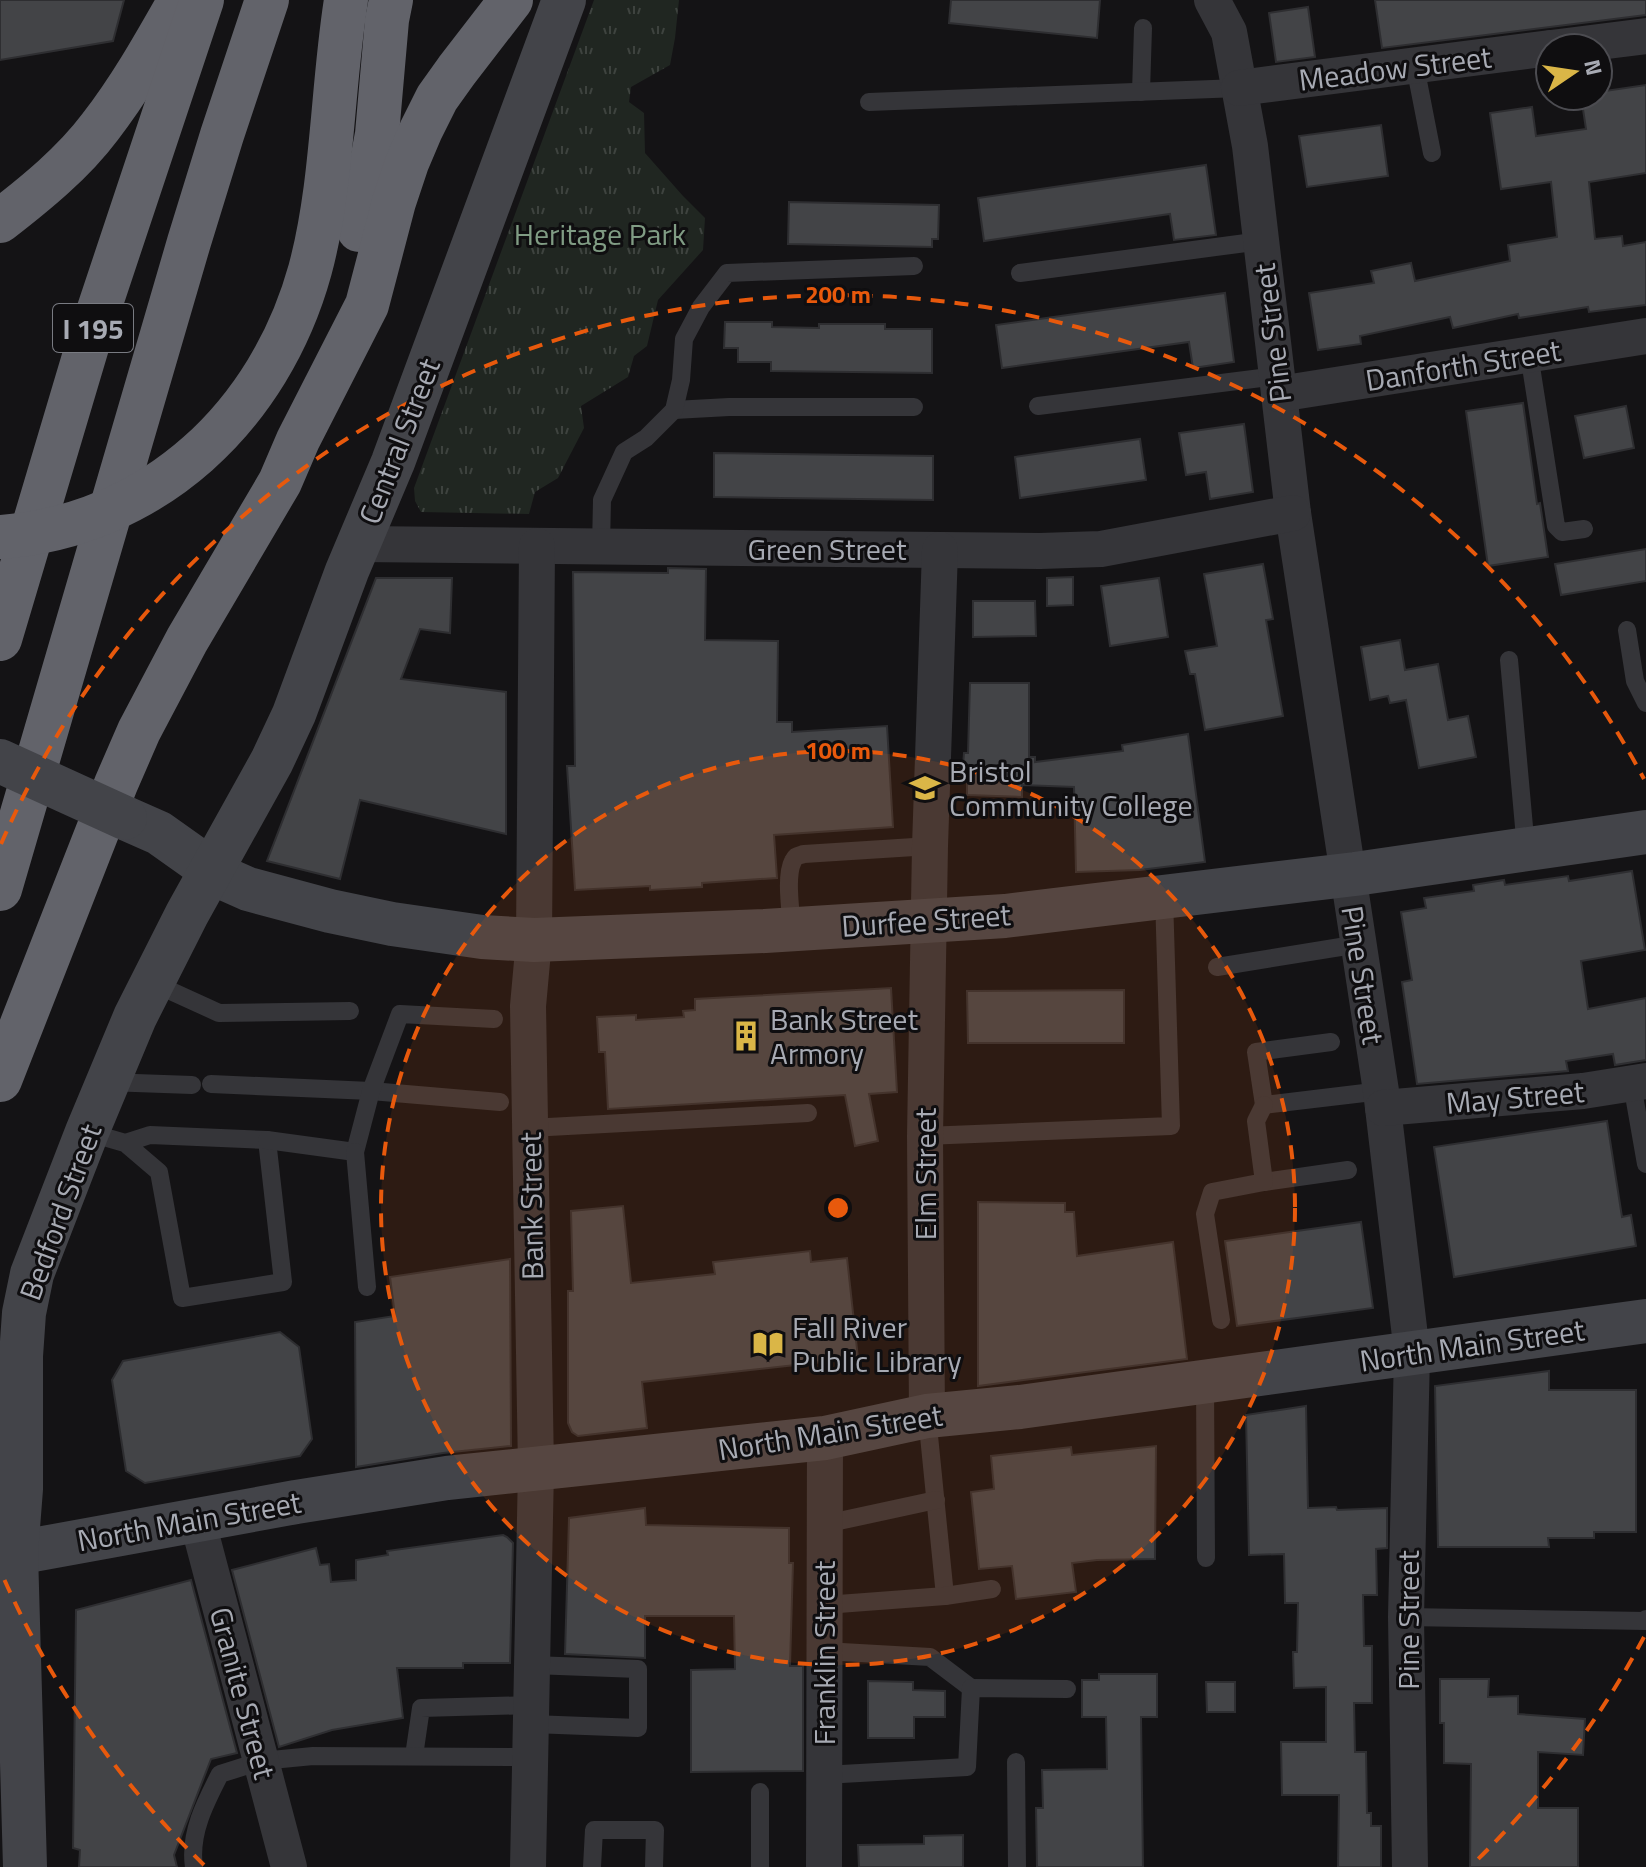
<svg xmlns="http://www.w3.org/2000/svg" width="1646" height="1867" font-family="'Titillium Web',sans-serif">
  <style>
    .park { fill: url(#park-tufts) }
    .building { fill: #434447; stroke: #2e2e31; stroke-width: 2 }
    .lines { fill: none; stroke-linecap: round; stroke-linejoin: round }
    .service { stroke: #353539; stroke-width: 18 }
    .minor { stroke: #353539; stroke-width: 36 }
    .secondary { stroke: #434449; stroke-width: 44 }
    .motorway { stroke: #62636a; stroke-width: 44 }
    .secondary-bridge { stroke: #434449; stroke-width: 44 }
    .motorway-bridge { stroke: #62636a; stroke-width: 44 }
    .ring { fill: none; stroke: #e8590c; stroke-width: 4; stroke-dasharray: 14 10 }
    .labels { text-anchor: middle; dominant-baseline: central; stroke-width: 6; stroke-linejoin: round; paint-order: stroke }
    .shield { fill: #0f0e10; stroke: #797b82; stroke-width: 2 }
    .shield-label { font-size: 28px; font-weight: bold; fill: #a7aab3 }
    .street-label { font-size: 30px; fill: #a7aab3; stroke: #0f0e10 }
    .park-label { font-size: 30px; fill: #809c84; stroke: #0f0e10 }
    .poi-label { font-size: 30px; fill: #a7aab3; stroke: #0f0e10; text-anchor: start }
    .centre { fill: #e8590c; stroke: #0f0e10; stroke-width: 4 }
    .ring-label { font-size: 24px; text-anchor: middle; font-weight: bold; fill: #e8590c; stroke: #0f0e10; stroke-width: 6; stroke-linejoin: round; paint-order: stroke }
  </style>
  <defs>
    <pattern id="park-tufts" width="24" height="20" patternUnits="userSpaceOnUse" patternTransform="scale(2)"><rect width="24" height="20" fill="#202621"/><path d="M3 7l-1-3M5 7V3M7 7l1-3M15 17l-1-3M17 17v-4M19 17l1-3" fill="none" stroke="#3e433f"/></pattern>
  </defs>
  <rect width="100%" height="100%" fill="#141315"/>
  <path class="park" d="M594 0H679L675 38 670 65 631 87 629 102 644 113 645 153 683 196 705 218 703 250 658 300 647 346 634 356 628 377 581 406 584 428 558 478 535 492 529 514 421 512 415 501 414 488Z"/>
  <g class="building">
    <path d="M0 0H124L113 41 0 60Z"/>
    <path d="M951 0H1100L1097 38 949 23Z"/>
    <path d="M1375 0H1646V15L1382 48Z"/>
    <path d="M1308 7 1315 57 1276 62 1269 13Z"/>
    <path d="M1646 85V173L1589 182 1595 239 1622 236 1623 246 1646 242V305L1589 312 1588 307 1519 318 1518 314 1453 328 1450 317 1360 336 1361 344 1318 350 1309 293 1374 283 1371 271 1411 263 1415 281 1510 261 1508 245 1557 237 1551 182 1501 189 1490 113 1532 107 1536 136 1586 129 1581 96H1598V92Z"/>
    <path d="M1381 125 1388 176 1307 187 1299 136Z"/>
    <path d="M1206 165 1216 235 1174 240 1170 214 984 241 978 198Z"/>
    <path d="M789 202 939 205 938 239H932V247L788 244Z"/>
    <path d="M1225 293 1234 362 1193 368 1189 342 1002 368 996 325Z"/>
    <path d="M725 322H772V327L819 328V324H885V329H932V373L771 371V362H738V348H724Z"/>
    <path d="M1523 403 1537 504 1540 503 1548 557 1488 566 1466 411Z"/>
    <path d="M1626 406 1634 448 1584 458 1575 416Z"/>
    <path d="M1244 424 1253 492 1210 499 1206 472 1186 475 1179 433Z"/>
    <path d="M1140 439 1146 480 1020 498 1015 457Z"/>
    <path d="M714 453 933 456V500L714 497Z"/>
    <path d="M1646 549V581L1561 595 1555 564Z"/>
    <path d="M1263 564 1273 619 1266 620 1283 716 1205 730 1195 674H1190L1185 651 1217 646 1204 574Z"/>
    <path d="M668 568 706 569 705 640 778 641 777 722H792V732L887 726 893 827 774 835 777 878 702 883V887L650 890V886L575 890 567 766H575L573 572 668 573Z"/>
    <path d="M1073 577V605L1047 606V578Z"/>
    <path d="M376 578H452L450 633 420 629 401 679 506 692V834L360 800 340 879 267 861Z"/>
    <path d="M1159 578 1168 637 1110 646 1101 586Z"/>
    <path d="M973 601H1035L1036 636 973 637Z"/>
    <path d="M1400 640 1405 670 1438 664 1448 720 1468 716 1476 757 1419 768 1406 700 1390 703 1388 696 1370 700 1361 647Z"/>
    <path d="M970 683H1029V757H1035V762L1123 751 1122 745 1188 734 1205 862 1140 870 1076 872 1074 787 1022 785V797L967 795V780L962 779 964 753H968Z"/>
    <path d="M1632 871 1645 950 1581 961 1588 1009 1646 998V1060L1615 1065 1613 1054 1566 1061 1568 1071 1417 1084 1402 982 1412 980 1401 912 1426 908 1424 898 1474 891 1473 885 1504 880 1505 885 1568 876 1569 881Z"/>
    <path d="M891 988 897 1092 869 1094 878 1141 855 1146 845 1095 608 1109 605 1052H599L597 1017 636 1015V1020L684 1017 683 1011 695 1010V999Z"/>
    <path d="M1124 990V1043H968L967 991Z"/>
    <path d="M1607 1121 1622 1217 1631 1215 1636 1246 1454 1277 1434 1147Z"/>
    <path d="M978 1202 1065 1203V1212H1074L1077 1256 1173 1242 1187 1359 978 1386Z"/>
    <path d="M623 1206 631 1283 715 1274 713 1262 810 1251 811 1262 847 1258 858 1358 642 1382 647 1428 578 1436 572 1432 568 1423V1291H573L571 1211Z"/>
    <path d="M1361 1222 1373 1308 1237 1326 1225 1241Z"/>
    <path d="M510 1259 511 1446 443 1453 356 1467 355 1322 395 1316 390 1277Z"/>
    <path d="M280 1332 299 1347 312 1439 300 1456 145 1483 126 1471 112 1380 123 1361Z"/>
    <path d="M1549 1371V1390H1636V1532H1594V1538H1548L1549 1547H1438L1435 1386Z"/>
    <path d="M1306 1406 1308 1508 1336 1507 1337 1510 1387 1508V1548L1376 1549 1377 1595H1363L1364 1646H1372V1703H1354L1355 1752H1366L1367 1813H1371V1826H1381V1867H1338L1339 1795H1282L1281 1742H1326V1687L1294 1688 1293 1652H1297L1298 1603H1285L1284 1554 1249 1555 1246 1415Z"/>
    <path d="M1156 1446 1155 1559 1097 1560 1072 1563 1076 1592 1016 1599 1012 1566 979 1569 971 1492 994 1489 991 1456 1071 1447 1072 1455Z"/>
    <path d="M645 1508 646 1525 789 1528V1563H793L790 1666H803V1771L691 1772V1670L735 1669 734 1616H645V1658L565 1654 569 1518Z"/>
    <path d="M503 1535 507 1537 513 1543 510 1663H463V1668H397L403 1718 332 1730 279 1747 232 1570 316 1548 320 1565 329 1564 331 1582 356 1580V1560L388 1555 387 1551Z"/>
    <path d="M191 1580 237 1753 211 1759 174 1855 177 1867H79L80 1850 73 1848 76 1610Z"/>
    <path d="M1099 1674H1157V1717H1141L1143 1867H1037L1036 1808H1043L1042 1770 1107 1769 1106 1717H1082V1680H1099Z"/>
    <path d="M1440 1679H1489L1488 1697 1518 1696V1714L1585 1719 1583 1755 1538 1752V1808H1578V1867H1470L1471 1764 1444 1763V1723H1440Z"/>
    <path d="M868 1681 913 1682V1690L945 1691V1717H914V1738H868Z"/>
    <path d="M1206 1682H1235V1712H1207Z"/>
    <path d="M963 1835V1867H859L858 1845 924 1844V1836Z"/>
  </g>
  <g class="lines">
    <g class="service">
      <path d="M1415 66 1432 153"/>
      <path d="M1141 92 1143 28"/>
      <path d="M869 102 1239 88"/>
      <path d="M1020 273 1261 241"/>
      <path d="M1529 354 1556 526 1562 532 1584 529"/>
      <path d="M1038 406 1277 376"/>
      <path d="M674 410 729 407H914"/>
      <path d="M601 547 602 500 624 452 646 438 674 410 681 380 684 339 701 307 727 273 914 266"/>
      <path d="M1627 630 1635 681 1646 703"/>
      <path d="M1509 660 1526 849"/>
      <path d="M792 930C791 912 785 876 793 861 796 855 797 856 804 854L930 846"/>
      <path d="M1217 967 1359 944"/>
      <path d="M151 982 219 1013 350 1011"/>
      <path d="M1331 1042 1256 1052 1264 1105 1381 1091"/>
      <path d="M107 1082 192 1085"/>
      <path d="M211 1084 371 1091 500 1102"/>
      <path d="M1632 1084 1646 1164"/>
      <path d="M530 1128 808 1113"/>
      <path d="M87 1132 125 1143 159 1172 182 1298 283 1282 267 1140 150 1135 125 1143"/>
      <path d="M925 1136 1171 1126 1164 897"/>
      <path d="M267 1140 355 1152 371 1091 400 1014 494 1019"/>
      <path d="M355 1152 367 1287"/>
      <path d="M1264 1182 1348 1170"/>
      <path d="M1221 1320 1205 1214 1212 1192 1264 1182 1256 1121 1264 1105"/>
      <path d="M1205 1381 1206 1558"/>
      <path d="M927 1416 945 1596"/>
      <path d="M825 1524 936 1500"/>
      <path d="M825 1605 945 1596 992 1589"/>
      <path d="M1406 1617 1646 1621V1619"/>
      <path d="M824 1651 930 1657 971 1688"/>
      <path d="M532 1724 638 1728V1669L533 1665"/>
      <path d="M414 1756 421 1708 532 1705"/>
      <path d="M1016 1762 1017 1867"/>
      <path d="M824 1775 967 1767 971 1688 1067 1689"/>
      <path d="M194 1867C189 1834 205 1803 220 1774L261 1761 313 1756 530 1757"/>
      <path d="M592 1867 594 1830H655L654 1867"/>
      <path d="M760 1867V1792"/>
    </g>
    <g class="minor">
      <path d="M1212 0 1229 32 1250 146 1293 513 1381 1091 1412 1353 1406 1617 1410 1867"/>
      <path d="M1551 48 1646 36"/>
      <path d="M1239 88 1550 48"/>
      <path d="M1279 394 1646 336"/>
      <path d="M359 544 1040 551 1101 549 1293 513"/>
      <path d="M1383 1108 1583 1091 1646 1081"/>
      <path d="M927 1416 925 1136 930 846 940 550"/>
      <path d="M197 1519 289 1867"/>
      <path d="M528 1867 536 1468 528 1006 534 940 537 546"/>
      <path d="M824 1867 825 1438"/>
    </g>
    <g class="secondary">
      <path d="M125 818 159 833 221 877 248 889 330 911 392 924 482 937 534 940 765 931 1005 916 1355 874 1646 832"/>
      <path d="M0 1552 16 1553 296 1502 447 1478 825 1438 927 1416 1020 1407 1646 1321"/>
      <path d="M25 1867 16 1553 21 1489V1356L24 1313 32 1274 87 1132 135 1017 187 914 272 761 294 714 347 571 393 462 564 0"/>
    </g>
    <g class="motorway">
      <path d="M0 221C36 193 73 163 100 127 131 87 155 44 180 0"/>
      <path d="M359 230 377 134 387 20 391 0"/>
      <path d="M0 639 92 330 202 0"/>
      <path d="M0 889 189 242 222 135 267 0"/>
      <path d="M0 1080 116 784 139 731 187 640 280 482 298 440 367 305 394 202 407 163 421 130 437 98 457 70 511 0"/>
    </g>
    <path class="secondary-bridge" d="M0 761 125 818"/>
    <path class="motorway-bridge" d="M0 537C154 526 270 415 310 270 333 185 332 88 346 0"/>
  </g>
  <circle cx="838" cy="1208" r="457" fill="#e8590c" fill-opacity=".12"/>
  <g class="ring">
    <circle cx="838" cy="1208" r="457"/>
    <path d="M1644 1637A913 913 0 0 1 1472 1865M204 1865A913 913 0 0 1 1 1572M1 844A913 913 0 0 1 1644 779"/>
  </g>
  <defs>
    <g id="school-bare" transform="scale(2.4)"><path d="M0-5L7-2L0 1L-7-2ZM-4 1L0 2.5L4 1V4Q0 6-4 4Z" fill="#dab647" stroke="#0f0e10" stroke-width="2.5" paint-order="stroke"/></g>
    <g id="building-bare" transform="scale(2.4)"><path d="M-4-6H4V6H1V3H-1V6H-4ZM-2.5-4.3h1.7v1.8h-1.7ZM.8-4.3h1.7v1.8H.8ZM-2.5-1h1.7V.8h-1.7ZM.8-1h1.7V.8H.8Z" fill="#dab647" stroke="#0f0e10" stroke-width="2.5" paint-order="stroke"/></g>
    <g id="library-bare" transform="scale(2.4)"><path d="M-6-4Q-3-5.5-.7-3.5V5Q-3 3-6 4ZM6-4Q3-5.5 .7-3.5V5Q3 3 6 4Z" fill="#dab647" stroke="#0f0e10" stroke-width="2.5" paint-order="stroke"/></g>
  </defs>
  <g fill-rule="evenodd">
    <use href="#school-bare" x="925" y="788"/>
    <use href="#building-bare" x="746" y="1036"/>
    <use href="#library-bare" x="768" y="1344"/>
  </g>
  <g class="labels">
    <rect class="shield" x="53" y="304" width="80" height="48" rx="6"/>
    <g class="shield-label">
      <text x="93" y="328">I 195</text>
    </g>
    <g class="street-label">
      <text transform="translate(1395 68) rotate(-7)">Meadow Street</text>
      <text transform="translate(1272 333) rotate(-97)">Pine Street</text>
      <text transform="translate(1463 365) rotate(-9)">Danforth Street</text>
      <text transform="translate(399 441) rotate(-69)">Central Street</text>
      <text x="827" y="549">Green Street</text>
      <text transform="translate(926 920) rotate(-4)">Durfee Street</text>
      <text transform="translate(1363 975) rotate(81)">Pine Street</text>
      <text transform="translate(1515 1097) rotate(-5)">May Street</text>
      <text transform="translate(925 1174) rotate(-90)">Elm Street</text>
      <text transform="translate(531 1206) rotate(-91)">Bank Street</text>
      <text transform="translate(60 1212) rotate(-70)">Bedford Street</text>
      <text transform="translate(1472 1345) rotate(-8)">North Main Street</text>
      <text transform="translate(830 1432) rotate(-9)">North Main Street</text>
      <text transform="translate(189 1521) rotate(-10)">North Main Street</text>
      <text transform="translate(1408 1620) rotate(-90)">Pine Street</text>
      <text transform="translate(824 1653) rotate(-90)">Franklin Street</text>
      <text transform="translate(243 1693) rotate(75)">Granite Street</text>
    </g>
    <g class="park-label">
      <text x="600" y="234">Heritage Park</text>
    </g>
    <g class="poi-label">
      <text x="949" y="771">Bristol<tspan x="949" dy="34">Community College</tspan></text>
      <text x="770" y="1019">Bank Street<tspan x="770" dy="34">Armory</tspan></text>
      <text x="792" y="1327">Fall River<tspan x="792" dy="34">Public Library</tspan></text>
    </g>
  </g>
  <circle cx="838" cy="1208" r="12" class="centre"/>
  <g class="ring-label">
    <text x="838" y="303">200 m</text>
    <text x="838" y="759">100 m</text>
  </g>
  <g transform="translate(1574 72) rotate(77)"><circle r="38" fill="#0f0e10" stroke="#4c4c51" stroke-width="2"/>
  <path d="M0-6L14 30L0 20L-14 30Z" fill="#dab647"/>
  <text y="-12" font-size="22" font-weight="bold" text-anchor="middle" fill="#a7aab3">N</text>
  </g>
</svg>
